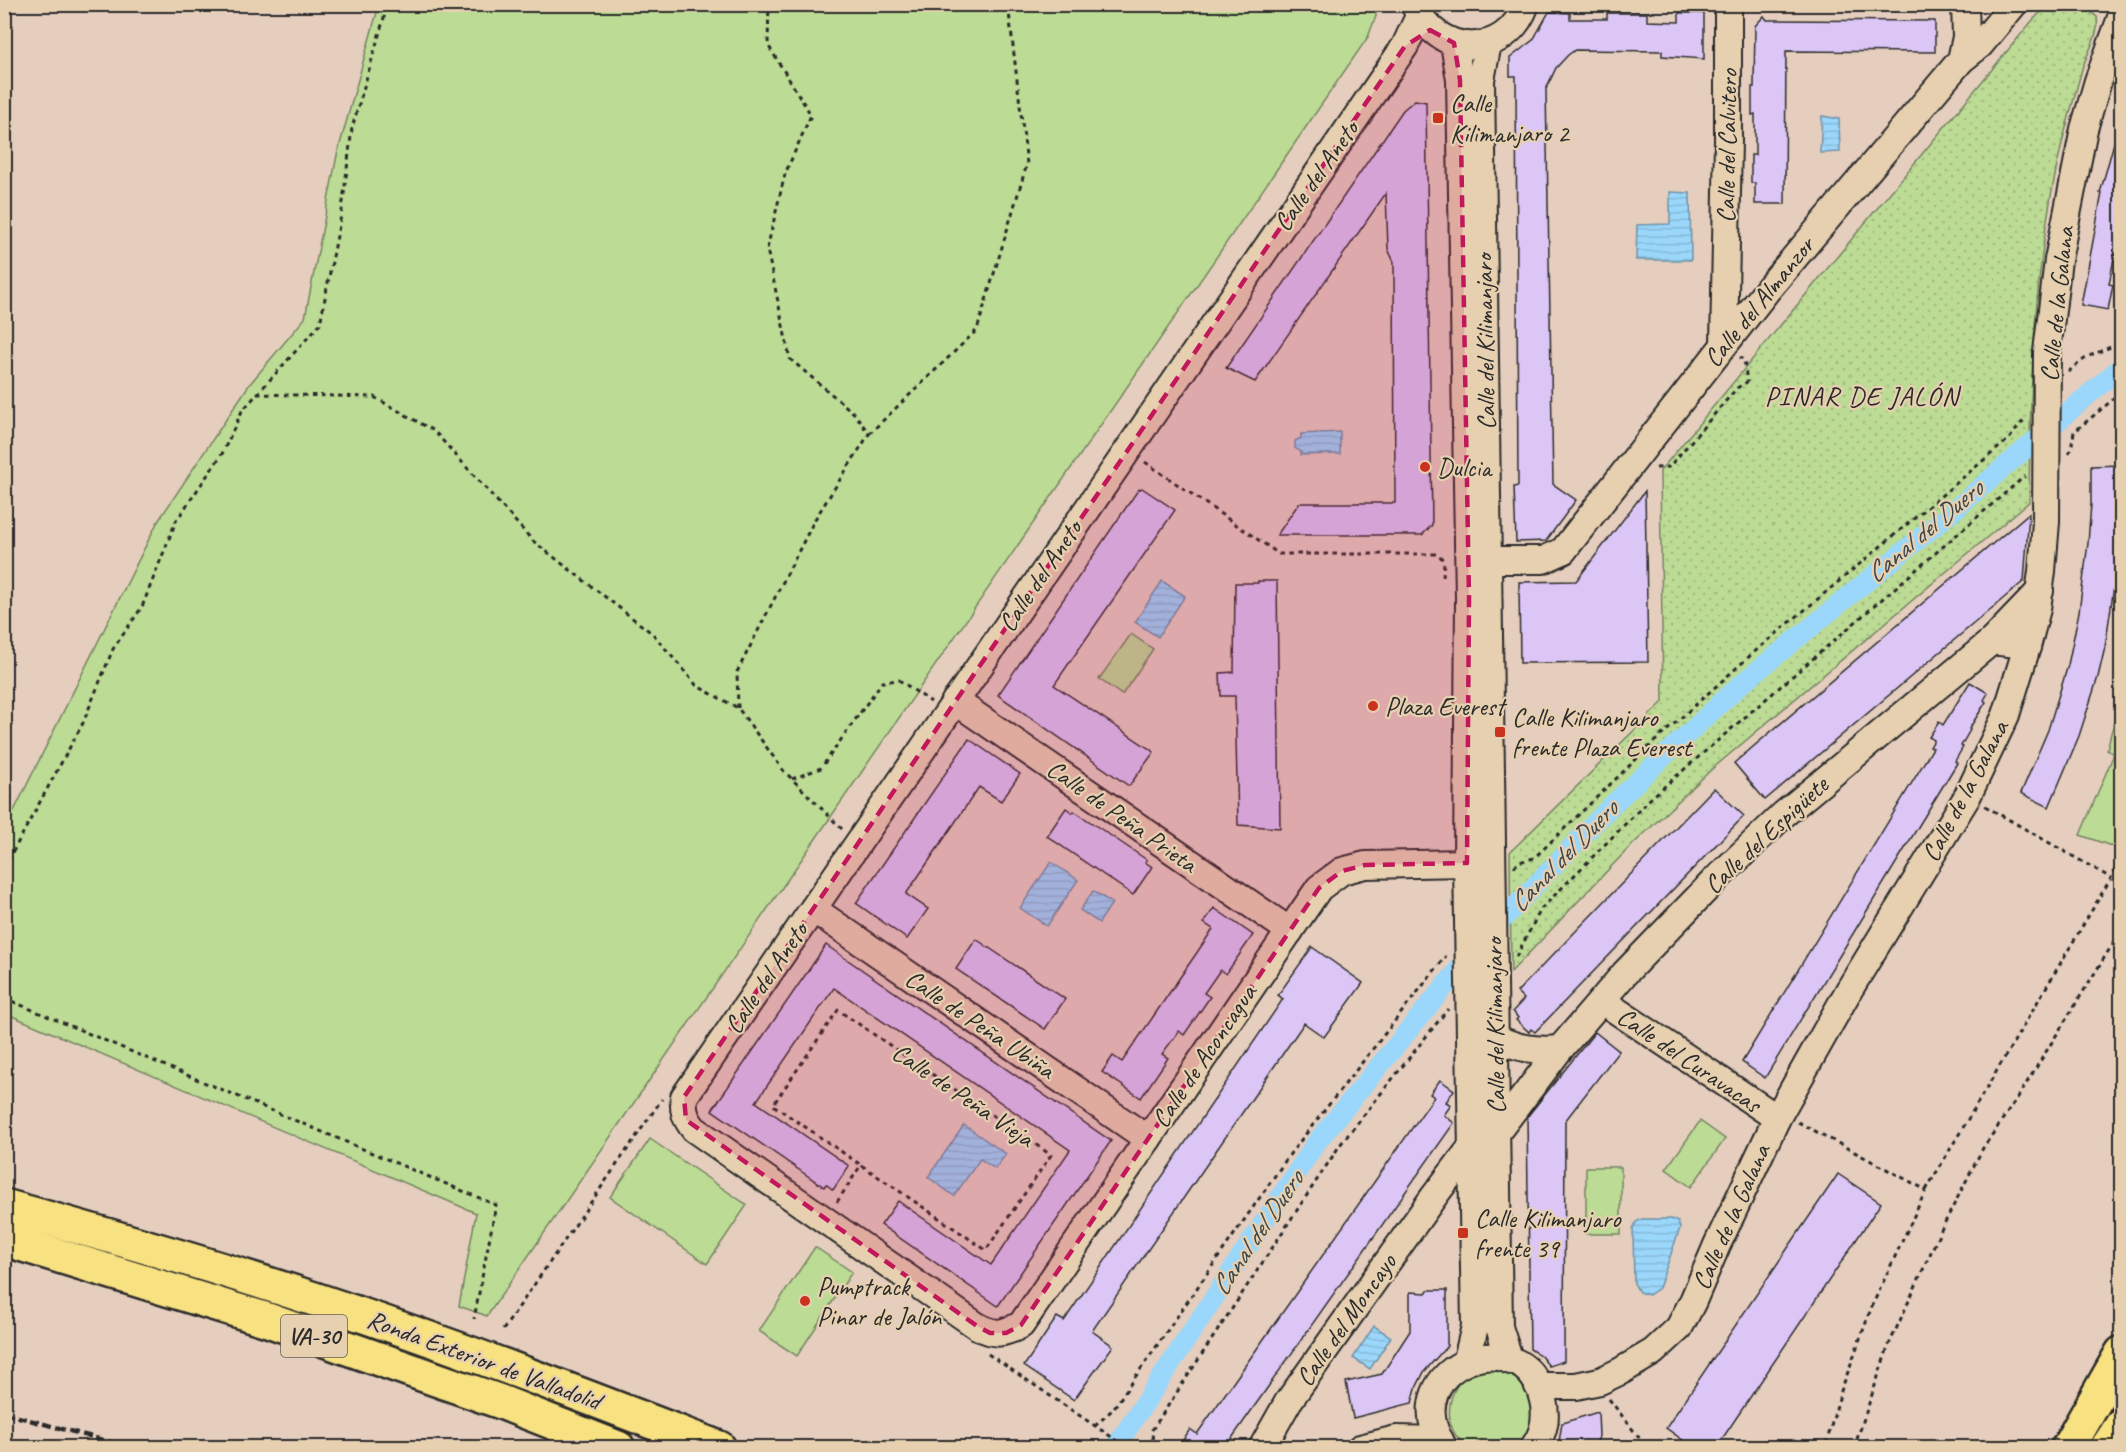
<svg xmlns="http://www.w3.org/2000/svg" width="2126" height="1452" font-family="Caveat,sans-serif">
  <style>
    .green { fill: #bcdb94; stroke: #748360; stroke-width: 1.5 }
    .park { fill: url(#park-dots); stroke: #748360; stroke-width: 1.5 }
    .water { fill: url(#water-rules); stroke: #6e92a8; stroke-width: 1.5 }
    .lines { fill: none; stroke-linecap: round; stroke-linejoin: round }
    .canal { stroke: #9ad7fb; stroke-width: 20 }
    .building { fill: #dbc6f6; stroke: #2b2b2b; stroke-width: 1.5 }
    .minor-casing { stroke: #2b2b2b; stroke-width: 30 }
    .highway-casing { stroke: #2b2b2b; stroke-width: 38 }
    .path { stroke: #2b2b2b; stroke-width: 3; stroke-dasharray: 4.5 4.5; stroke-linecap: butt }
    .minor { stroke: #e7d0b0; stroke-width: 26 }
    .highway { stroke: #f8e181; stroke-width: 33 }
    .rail { stroke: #2b2b2b; stroke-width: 4.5; stroke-dasharray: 9 4.5; stroke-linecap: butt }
    .marked { fill: #c2185b; fill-opacity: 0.2; stroke: #c2185b; stroke-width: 4.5; stroke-dasharray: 12 8; stroke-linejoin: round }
    .poi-dot { fill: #c8321e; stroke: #e7d0b0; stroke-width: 2 }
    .labels { text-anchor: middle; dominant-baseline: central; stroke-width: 4.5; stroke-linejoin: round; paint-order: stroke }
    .shield { fill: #e7d0b0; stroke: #635c53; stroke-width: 1.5 }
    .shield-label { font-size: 24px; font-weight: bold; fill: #2b2b2b }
    .poi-label { font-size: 26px; fill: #2b2b2b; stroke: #e7d0b0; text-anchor: start }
    .street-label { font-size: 26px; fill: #2b2b2b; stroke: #e7d0b0 }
    .neighbourhood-label { font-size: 27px; letter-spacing: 1.5px; fill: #2b2b2b; stroke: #e7d0b0 }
    .water-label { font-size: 27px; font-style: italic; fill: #3c454a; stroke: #e7d0b0 }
  </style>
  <defs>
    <pattern id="park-dots" width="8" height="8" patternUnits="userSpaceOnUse" patternTransform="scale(1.5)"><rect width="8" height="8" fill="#bcdb94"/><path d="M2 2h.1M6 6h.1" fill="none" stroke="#a2bc80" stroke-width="1.8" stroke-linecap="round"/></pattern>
    <pattern id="water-rules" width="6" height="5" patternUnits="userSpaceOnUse" patternTransform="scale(1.5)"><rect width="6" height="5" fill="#9ad7fb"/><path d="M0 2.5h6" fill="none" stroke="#85b9d7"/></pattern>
  </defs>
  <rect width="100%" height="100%" fill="#e5cebe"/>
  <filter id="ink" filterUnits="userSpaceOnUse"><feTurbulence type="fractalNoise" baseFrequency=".0167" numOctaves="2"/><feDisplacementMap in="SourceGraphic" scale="12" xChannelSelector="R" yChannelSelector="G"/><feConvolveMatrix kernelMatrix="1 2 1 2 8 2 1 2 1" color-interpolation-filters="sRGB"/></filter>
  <g filter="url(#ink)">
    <g class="green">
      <path d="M379 5H1375L1376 16 1368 37 487 1316 459 1306 476 1213 5 1013V829L157 523 249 385 305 318 337 155Z"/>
      <path d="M1131 634 1153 649 1122 695 1099 679Z"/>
      <path d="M2121 695 2122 839 2117 848 2080 835 2114 754 2107 749Z"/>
      <path d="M1700 1121 1725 1139 1691 1187 1666 1169Z"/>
      <path d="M650 1139 747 1205 707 1264 610 1197Z"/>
      <rect x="1586" y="1167" width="35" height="67"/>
      <path d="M815 1247 852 1272 797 1356 759 1331Z"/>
      <path d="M1487 1369C1496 1369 1505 1370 1513 1375 1532 1386 1537 1414 1527 1432 1521 1445 1512 1447 1498 1447 1490 1447 1478 1450 1470 1447 1444 1436 1444 1397 1462 1380 1469 1374 1478 1371 1487 1369Z"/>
    </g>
    <path class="park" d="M2049 9H2087L2097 17C2100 34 2087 53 2082 69 2076 91 2070 113 2064 135 2034 255 2030 379 2029 502L1712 769 1626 851 1511 972 1510 852 1663 702 1660 471 2032 21 2041 12Z"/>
    <g class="water">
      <path d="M1822 116 1839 119 1840 152 1820 153Z"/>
      <path d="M1670 192 1690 193 1691 260H1636L1637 225 1670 224Z"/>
      <path d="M1340 432V454L1301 455V452L1295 448V441L1301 438V434Z"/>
      <path d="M1162 581 1185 596 1158 637 1135 622Z"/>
      <path d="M1051 862 1078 880 1047 926 1020 908Z"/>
      <path d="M1093 891 1112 903 1099 923 1080 910Z"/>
      <path d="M964 1125 1006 1154 995 1169 980 1159 954 1196 928 1177Z"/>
      <path d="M1642 1219H1671L1678 1222 1680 1228 1659 1288 1649 1295 1639 1292 1634 1283 1633 1229 1636 1222Z"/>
      <path d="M1374 1326 1391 1337 1370 1369 1353 1358Z"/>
    </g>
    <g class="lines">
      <path class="canal" d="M1115 1448 1316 1143 1481 942 1612 805 1740 685 1953 511 2122 366"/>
    </g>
    <g class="building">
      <path d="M1549 12 1570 13V19H1607V13H1647V21L1679 22V13H1704V59L1662 56V51L1575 50 1568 55 1556 68 1546 89 1553 484 1576 500 1546 541 1516 542 1514 487 1518 486 1516 76H1510V58L1533 40Z"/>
      <path d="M1764 16 1767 20 1935 21V52L1786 51 1785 204H1755V183H1751V155H1755V114L1752 115V87H1754L1755 26Z"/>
      <path d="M1415 100 1426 102 1432 525 1422 535H1277L1299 503H1395L1394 262 1388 249 1386 193 1255 382 1226 368 1403 110Z"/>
      <path d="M2117 132H2121V255L2115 253 2109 284 2113 285 2108 310 2081 305 2102 193H2100Z"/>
      <path d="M2121 465 2120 546 2105 647 2098 677 2079 736 2049 807 2021 793 2048 730 2068 665 2079 612 2088 543 2091 504V466Z"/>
      <path d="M1142 488 1175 510 1054 685 1154 752 1129 786 998 695 1138 490Z"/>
      <path d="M1645 491 1648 662 1520 663 1519 582 1576 581Z"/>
      <path d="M2029 513 2024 581 1765 800 1734 763Z"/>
      <path d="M1258 581H1277L1280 828 1238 825 1235 696H1221L1220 673 1234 672 1235 583H1258Z"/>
      <path d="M1970 682 1988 693 1984 700 1986 702 1969 729 1970 730 1961 746 1963 747 1955 761 1957 763 1765 1078 1742 1062 1933 748 1930 747 1934 740 1929 737 1939 722 1943 725Z"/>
      <path d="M969 739 1020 774 1001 801 979 787 922 871 906 894 928 909 907 939 856 903Z"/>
      <path d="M1714 788 1744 816 1535 1032 1531 1029 1529 1032 1516 1020 1518 1018 1513 1011 1524 999 1517 992Z"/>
      <path d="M1066 808 1073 813 1074 811 1147 860 1145 862 1152 867 1133 895 1047 836Z"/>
      <path d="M1214 908 1253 935 1226 974 1220 970 1204 993 1210 997 1184 1035 1179 1031 1162 1054 1168 1058 1141 1098 1102 1072 1113 1056 1122 1062 1168 995 1213 929 1204 923Z"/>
      <path d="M976 939 1065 999 1045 1029 956 969Z"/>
      <path d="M826 945 1111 1141 998 1306 881 1225 898 1201 991 1265 1070 1150 834 988 756 1102 849 1166 833 1190 826 1184 824 1187 712 1110Z"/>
      <path d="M1312 947 1363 983 1324 1037 1304 1023 1092 1331 1113 1346 1074 1400 1024 1366 1057 1317 1064 1321 1283 999 1278 995Z"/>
      <path d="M1595 1032 1619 1051 1565 1121 1564 1361 1549 1366 1541 1356 1530 1349 1527 1117Z"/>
      <path d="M1440 1080 1454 1090 1446 1102 1451 1105 1444 1115 1454 1123 1225 1448H1178L1190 1429 1197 1434 1434 1097 1430 1094Z"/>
      <path d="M1838 1174 1881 1203 1716 1448H1694L1666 1428Z"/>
      <path d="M1428 1290H1447V1346L1424 1372 1416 1388 1412 1403 1353 1418 1346 1382 1382 1374 1410 1331V1292L1426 1293Z"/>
      <path d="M1598 1412 1599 1436 1595 1448H1558L1562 1423Z"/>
    </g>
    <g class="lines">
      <g class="minor-casing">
        <g id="minor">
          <path d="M1414 4C1436 57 1506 61 1526 4"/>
          <path d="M1419 16 1405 46 1388 71 684 1097C683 1111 685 1118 694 1129L977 1326C996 1336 1003 1334 1021 1325L1319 888 1342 871 1365 865 1467 863"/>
          <path d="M1454 43 1460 80 1469 598 1467 863 1475 1326 1467 1360"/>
          <path d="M1488 43 1481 80 1499 1327 1510 1361"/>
          <path d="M1961 60 1966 37 1965 4"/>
          <path d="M1724 345 1728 140V4"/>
          <path d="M1489 560H1543L1563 551 1768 289 1961 60 1980 45 2014 4"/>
          <path d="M1992 641 2040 591"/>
          <path d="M955 701 1290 931"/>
          <path d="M813 909 1148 1139"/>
          <path d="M1602 1001 1777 1118"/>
          <path d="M1496 1038C1519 1049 1535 1051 1560 1049"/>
          <path d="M1497 1132 1560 1049 1625 973 1715 880 1784 814 1992 641 2017 644 2027 647"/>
          <path d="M1538 1386H1576L1600 1381 1621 1371 1653 1352 1679 1328 1693 1301 1717 1245 1777 1118 1849 990 1967 797 2006 715 2027 647 2037 609 2042 571 2046 522 2047 352 2058 260 2084 129 2098 81 2122 15"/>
          <path d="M1262 1448 1288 1402 1435 1195 1473 1145"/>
          <path d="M1360 1448 1396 1439 1440 1440"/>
          <path d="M1444 1448C1391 1366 1525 1316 1543 1400 1547 1417 1544 1434 1533 1448"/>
        </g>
      </g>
      <g class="highway-casing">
        <g id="highway">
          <path d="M4 1206C108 1235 211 1265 314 1299 450 1344 585 1396 719 1448"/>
          <path d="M4 1239 268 1320 501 1402 618 1448"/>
          <path d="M2068 1448 2122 1353"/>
          <path d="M2107 1448 2122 1425"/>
        </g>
      </g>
      <g class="path">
        <path d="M2068 372 2087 357 2122 342"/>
        <path d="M257 394 374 397 434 431 533 541 653 634 697 686 738 708 783 770 842 829"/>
        <path d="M869 434 977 330 1027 164 1008 4"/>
        <path d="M2068 453 2071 450 2074 432 2122 392"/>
        <path d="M1145 462 1279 554H1438L1444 561 1443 577 1446 580"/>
        <path d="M1656 468 1669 467 1737 388 1747 382 1744 360 1740 357"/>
        <path d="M738 708 737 672 815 519 869 434 855 414 790 359 767 249 785 174 811 115 768 45 769 4"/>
        <path d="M792 779 821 768 882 682 899 680 931 702"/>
        <path d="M1985 806 2111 878"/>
        <path d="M1514 867 1519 862 1534 858 1654 742 1752 654 2009 439 2024 420"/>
        <path d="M4 868 83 723 113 649 142 607 176 521 222 454 242 411 320 324 342 210 352 128 388 4"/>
        <path d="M1516 957 1541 909 1651 798 2025 476"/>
        <path d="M4 998 496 1205 474 1319"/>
        <path d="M1798 1122 1926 1190 1872 1306 1841 1391 1825 1448"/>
        <path d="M1926 1190 2111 878 2122 856"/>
        <path d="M837 1202 861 1165 986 1250 1051 1155 838 1010 773 1105 861 1165"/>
        <path d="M4 1323 8 1324 4 1339"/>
        <path d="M503 1330 662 1099"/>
        <path d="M988 1354 1128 1448"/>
        <path d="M1609 1399 1647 1448"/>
        <path d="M1095 1426 1113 1409 1290 1154 1446 956"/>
        <path d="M1153 1448 1152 1430 1340 1145 1448 1009"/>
        <path d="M1854 1448 1888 1347 1941 1230 1983 1148 2018 1097 2122 929"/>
      </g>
      <use href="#minor" class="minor"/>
      <use href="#highway" class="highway"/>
      <path class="rail" d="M4 1413 132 1448"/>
    </g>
  </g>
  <path class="marked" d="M1430 30 1454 43 1460 80 1469 598 1467 863 1365 865 1342 871 1319 888 1021 1325 1006 1333H990L977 1326 686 1120 684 1097 1405 46Z"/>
  <g class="poi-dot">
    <rect x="1432" y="112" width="12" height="12" rx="3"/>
    <circle cx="1425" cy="467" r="6"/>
    <circle cx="1373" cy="706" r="6"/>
    <rect x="1494" y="726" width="12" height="12" rx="3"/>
    <rect x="1457" y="1227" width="12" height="12" rx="3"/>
    <circle cx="805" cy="1301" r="6"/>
  </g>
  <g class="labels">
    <rect class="shield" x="281" y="1315" width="66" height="42" rx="4.5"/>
    <g class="shield-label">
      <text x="314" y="1336">VA-30</text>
    </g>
    <g class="poi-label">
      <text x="1450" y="103">Calle<tspan x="1450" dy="30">Kilimanjaro 2</tspan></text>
      <text x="1437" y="467">Dulcia</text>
      <text x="1385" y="706">Plaza Everest</text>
      <text x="1512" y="717">Calle Kilimanjaro<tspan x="1512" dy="30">frente Plaza Everest</tspan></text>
      <text x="1475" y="1218">Calle Kilimanjaro<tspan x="1475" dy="30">frente 39</tspan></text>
      <text x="817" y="1286">Pumptrack<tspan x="817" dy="30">Pinar de Jalón</tspan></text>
    </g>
    <g class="street-label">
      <text transform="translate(1727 146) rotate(-89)">Calle del Calvitero</text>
      <text transform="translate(1316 176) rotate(-55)">Calle del Aneto</text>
      <text transform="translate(1759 302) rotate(-51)">Calle del Almanzor</text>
      <text transform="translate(2057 304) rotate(-84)">Calle de la Galana</text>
      <text transform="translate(1485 342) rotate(-91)">Calle del Kilimanjaro</text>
      <text transform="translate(1040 576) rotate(-56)">Calle del Aneto</text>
      <text transform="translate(1965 791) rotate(-62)">Calle de la Galana</text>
      <text transform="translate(1122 816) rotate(35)">Calle de Peña Prieta</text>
      <text transform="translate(1766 835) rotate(-43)">Calle del Espigüete</text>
      <text transform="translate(766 978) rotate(-56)">Calle del Aneto</text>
      <text transform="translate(980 1024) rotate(34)">Calle de Peña Ubiña</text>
      <text transform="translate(1495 1026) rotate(-91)">Calle del Kilimanjaro</text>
      <text transform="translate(1204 1056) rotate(-56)">Calle de Aconcagua</text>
      <text transform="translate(1689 1060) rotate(34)">Calle del Curavacas</text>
      <text transform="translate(963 1095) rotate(34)">Calle de Peña Vieja</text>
      <text transform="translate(1731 1217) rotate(-66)">Calle de la Galana</text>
      <text transform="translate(1346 1320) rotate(-55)">Calle del Moncayo</text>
      <text transform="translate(484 1360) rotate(20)">Ronda Exterior de Valladolid</text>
    </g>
    <g class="neighbourhood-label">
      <text x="1862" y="396">PINAR DE JALÓN</text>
    </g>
    <g class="water-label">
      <text transform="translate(1924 531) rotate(-40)">Canal del Duero</text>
      <text transform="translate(1563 856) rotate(-46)">Canal del Duero</text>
      <text transform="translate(1257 1233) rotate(-56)">Canal del Duero</text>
    </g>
  </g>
  <rect width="2126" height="1452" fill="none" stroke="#e7d0b0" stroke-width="24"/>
  <rect x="12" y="12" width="2102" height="1428" fill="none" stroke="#2b2b2b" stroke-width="2" filter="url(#ink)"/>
</svg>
